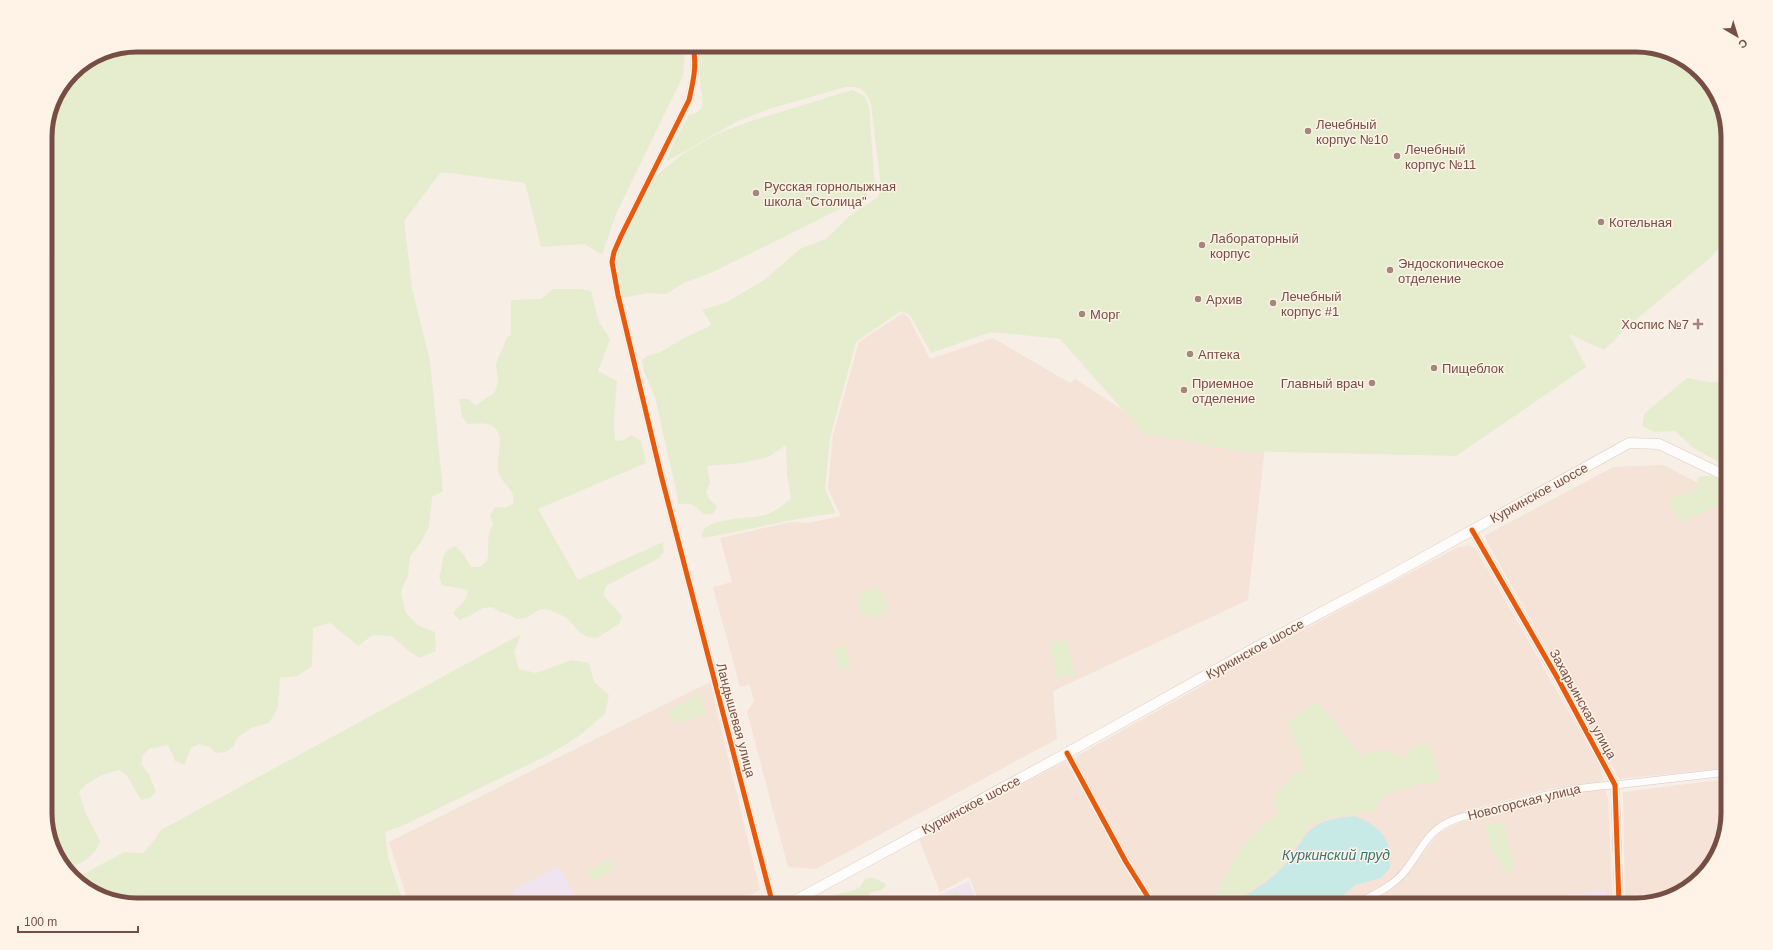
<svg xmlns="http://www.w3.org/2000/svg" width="1773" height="950" font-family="Helvetica,sans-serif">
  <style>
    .residential { fill: #f5e3d7 }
    .education { fill: #f0e4f1 }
    .green { fill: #e6edcf }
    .water { fill: #c7eae7 }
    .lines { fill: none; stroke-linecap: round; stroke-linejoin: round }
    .minor-casing { stroke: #d8cac4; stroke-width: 8 }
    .tertiary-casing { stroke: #d8cac4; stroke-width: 9 }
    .secondary-casing { stroke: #dacbc4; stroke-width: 11 }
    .minor { stroke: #fefcfb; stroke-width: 7 }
    .tertiary { stroke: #fefcfb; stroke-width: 8 }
    .secondary { stroke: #fefcfb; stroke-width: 10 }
    .cycleway-casing { stroke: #fff2e7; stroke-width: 8 }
    .cycleway { stroke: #e8590c; stroke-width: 5 }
    .poi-dot { fill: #a4867d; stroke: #fff2e7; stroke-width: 1.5 }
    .labels { text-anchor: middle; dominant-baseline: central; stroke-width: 3; stroke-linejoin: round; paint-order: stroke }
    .poi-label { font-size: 13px; fill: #774e44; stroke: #fff2e7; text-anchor: start }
    .street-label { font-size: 13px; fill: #774e44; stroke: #fff2e7 }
    .water-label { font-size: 14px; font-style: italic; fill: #347777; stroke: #fff2e7 }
    .rim { fill: none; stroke: #774e44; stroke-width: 5 }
  </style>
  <rect width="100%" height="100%" fill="#f7eee6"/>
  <g class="residential">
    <path d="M903 313 909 318 930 359 993 338 1070 383 1075 379 1147 426 1265 446 1248 600 1053 691 1057 739 816 869 788 867 747 712 754 701 750 685 740 687 713 587 732 582 720 538 791 522 808 523 841 516 828 489 833 435 859 342Z"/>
    <path d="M1663 465 1728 498V626L1721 629 1728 645V768L1619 779 1484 536 1613 467Z"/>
    <path d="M1469 545 1476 549 1599 765 1604 781 1548 789 1474 809 1449 818 1432 829 1403 870 1391 881 1349 905H1158L1128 859 1078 766 1076 760 1077 756 1246 661 1458 547Z"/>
    <path d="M710 682 760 890 732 905H409L389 842Z"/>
    <path d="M1066 761 1122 862 1149 905H980L969 877 940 892 919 840Z"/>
    <path d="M1728 779V813L1718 854 1687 890 1640 904 1639 902 1625 900 1623 792Z"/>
    <path d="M1595 789 1605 790 1608 797 1613 905H1362L1399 884 1439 833 1458 823 1544 799Z"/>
  </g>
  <g class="education">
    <path d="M559 866 579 905H519L512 891Z"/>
    <path d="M969 881 977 905H920L937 896Z"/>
    <path d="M1605 890 1607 905H1568L1566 900 1570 899 1569 895Z"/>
  </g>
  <g class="green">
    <path d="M137 45H682L685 52 683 76 616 214 602 255 584 244 541 247 525 183 441 172 404 221 412 288 430 361 443 491 432 497 429 526 421 542 410 557 408 575 401 592 405 611 417 625 435 632 436 651 419 658 405 648 392 636 373 635 358 646 330 623 313 628 312 666 297 676 280 678 278 708 269 723 251 728 237 738 233 747 226 752 216 753 210 747 199 744 191 748 184 765 175 761 168 745 149 749 142 756V765L149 774 156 792 150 798 141 800 127 776 120 770C104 773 89 780 79 792L85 812 100 841C96 856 81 863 67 870L60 864 45 820V131L52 101 72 72 102 52Z"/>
    <path d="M697 45H1636L1677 55 1713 86 1728 131V238L1710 258 1633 322 1604 350 1569 334 1586 367 1456 456 1239 451 1143 433 1060 339 991 332 931 353 910 315 901 311 856 342 830 438 825 489 836 513 803 518 705 538 702 537C699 517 752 519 765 515 776 511 783 506 791 498L787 475 786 445 768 457 742 463 707 466 710 483 706 492 710 500 717 506 714 513C700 517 703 511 694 506 689 503 684 504 678 504L677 495 655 397 644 372 642 360 649 355 659 353 684 338 710 326 711 324 702 310 727 302 764 280 800 249 826 239 849 216 878 197 881 187 871 104C865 89 862 87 846 87L772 108 736 122 666 162 675 139 689 115 696 113 703 106C703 97 700 89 700 80 699 68 701 57 697 45Z"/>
    <path d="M852 90 864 96 869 106 875 188 860 199 713 272 684 283 666 294 648 293 622 298C617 282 615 267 618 251L651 180 685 152 717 134 751 121Z"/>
    <path d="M553 289H580L591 291 599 322 610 339 598 371 617 381 614 419 615 441 624 440 631 435 641 441 646 463 538 509 578 580 663 542 664 552 659 558 606 586 603 595 622 616 619 624 597 638 588 637 580 633 567 618 550 610 541 609 526 618 517 619 508 614 500 612 492 607 483 608 468 617 459 620 453 613 466 599 468 590 442 585 439 576C446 561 437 554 455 546 464 552 465 559 471 567H480L487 561C490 546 485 538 493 524L490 515 495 507 504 508 513 504C513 501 514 497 513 495 510 486 500 481 498 471 495 456 509 429 487 424 481 423 474 424 468 424L462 417 459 399H469L475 406 494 393 498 383 496 364 507 337 511 335V300L541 299Z"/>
    <path d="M1687 378 1710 382 1728 381V467L1695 449 1675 431 1655 432 1642 426 1644 414Z"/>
    <path d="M1702 476H1711L1728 483V500L1681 523 1679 517 1670 506 1671 499 1678 494 1687 496 1697 486 1698 477Z"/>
    <circle cx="873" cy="603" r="14"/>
    <path d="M521 634 514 652 519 669 536 673 571 660 589 663 594 682 609 695 605 714 579 736 550 754 402 826 385 832 388 857 404 905H137L96 895 76 878 124 852 143 853 155 839 161 830Z"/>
    <path d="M1067 640 1075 674 1057 678 1050 643Z"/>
    <path d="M846 646 851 667 839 670 834 649Z"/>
    <path d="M700 694 706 712 685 722 680 720 674 723 667 710Z"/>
    <path d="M1317 702 1349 740 1359 754C1367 755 1373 751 1381 751 1390 750 1398 755 1406 758L1412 747 1424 743 1432 752 1440 778 1435 784H1420L1387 794 1378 801 1377 808 1373 812 1366 810 1359 813 1328 818 1310 824 1299 842 1278 870 1234 902 1233 905H1213C1225 868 1247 836 1279 813L1273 798 1292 776 1305 768 1288 721Z"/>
    <path d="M1503 821 1515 870 1507 873 1490 848 1485 826Z"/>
    <path d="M609 859 615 869 593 881 587 871Z"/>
    <path d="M869 878H874L886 884C883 892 879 890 871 892L862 905H815L837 894 852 891 860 887 865 879Z"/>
    <path d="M958 892 964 905H941L939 901Z"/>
  </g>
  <path class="water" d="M1355 816C1381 827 1392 838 1390 868L1381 878 1355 885 1333 905H1236L1237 901C1253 891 1268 882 1282 868 1291 858 1297 847 1305 836 1316 820 1337 818 1355 816Z"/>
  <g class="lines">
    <g class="minor-casing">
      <g id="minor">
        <path d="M692 45C698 62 693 83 689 100L621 236 614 252 612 262 618 295 661 475 773 905"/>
        <path d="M1067 753 1126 862 1153 905"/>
        <path d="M1355 905C1372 895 1393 887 1405 871 1415 859 1422 843 1434 832 1447 819 1469 815 1487 811 1529 799 1571 787 1615 785L1728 772"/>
      </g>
    </g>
    <g class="tertiary-casing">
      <path id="tertiary" d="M1472 530 1558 679 1615 785 1619 905"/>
    </g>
    <g class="secondary-casing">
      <path id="secondary" d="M787 905 1067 753 1253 649 1388 577 1629 443 1659 444 1728 477"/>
    </g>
    <use href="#minor" class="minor"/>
    <use href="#tertiary" class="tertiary"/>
    <use href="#secondary" class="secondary"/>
    <g class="cycleway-casing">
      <g id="cycleway">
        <path d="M692 45C698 62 693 83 689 100L621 236 614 252 612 262 618 295 661 475 773 905"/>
        <path d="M1472 530 1558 679 1615 785 1619 905"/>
        <path d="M1067 753 1126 862 1153 905"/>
      </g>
    </g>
    <use href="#cycleway" class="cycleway"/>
  </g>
  <g class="poi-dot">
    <circle cx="1308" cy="131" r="4"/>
    <circle cx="1397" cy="156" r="4"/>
    <circle cx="756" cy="193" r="4"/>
    <circle cx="1601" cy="222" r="4"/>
    <circle cx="1202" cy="245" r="4"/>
    <circle cx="1390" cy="270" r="4"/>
    <circle cx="1198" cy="299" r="4"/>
    <circle cx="1273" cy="303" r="4"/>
    <circle cx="1082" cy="314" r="4"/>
    <path d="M1696 318h4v4h4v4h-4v4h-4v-4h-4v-4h4z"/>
    <circle cx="1190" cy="354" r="4"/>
    <circle cx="1434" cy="368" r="4"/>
    <circle cx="1372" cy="383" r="4"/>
    <circle cx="1184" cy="390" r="4"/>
  </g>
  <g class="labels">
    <g class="poi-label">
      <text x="1316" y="124">Лечебный<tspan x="1316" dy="15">корпус №10</tspan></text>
      <text x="1405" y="149">Лечебный<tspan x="1405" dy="15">корпус №11</tspan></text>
      <text x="764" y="186">Русская горнолыжная<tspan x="764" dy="15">школа "Столица"</tspan></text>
      <text x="1609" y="222">Котельная</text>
      <text x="1210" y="238">Лабораторный<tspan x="1210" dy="15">корпус</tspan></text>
      <text x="1398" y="263">Эндоскопическое<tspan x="1398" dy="15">отделение</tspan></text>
      <text x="1281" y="296">Лечебный<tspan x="1281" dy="15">корпус #1</tspan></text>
      <text x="1206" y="299">Архив</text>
      <text x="1090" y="314">Морг</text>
      <text x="1689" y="324" text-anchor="end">Хоспис №7</text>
      <text x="1198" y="354">Аптека</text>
      <text x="1442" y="368">Пищеблок</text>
      <text x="1192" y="383">Приемное<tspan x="1192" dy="15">отделение</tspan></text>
      <text x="1364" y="383" text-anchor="end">Главный врач</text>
    </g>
    <g class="street-label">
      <text transform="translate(1539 493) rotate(-29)">Куркинское шоссе</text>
      <text transform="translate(1255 649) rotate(-29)">Куркинское шоссе</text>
      <text transform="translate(1583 704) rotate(61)">Захарьинская улица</text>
      <text transform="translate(736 720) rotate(75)">Ландышевая улица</text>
      <text transform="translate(1524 802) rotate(-14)">Новогорская улица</text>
      <text transform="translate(971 805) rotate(-28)">Куркинское шоссе</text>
    </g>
    <g class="water-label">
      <text x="1336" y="855">Куркинский пруд</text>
    </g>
  </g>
  <path d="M0 0H1773V950H0ZM137 52H1636A85 85 0 0 1 1721 137V813A85 85 0 0 1 1636 898H137A85 85 0 0 1 52 813V137A85 85 0 0 1 137 52Z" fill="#fff2e7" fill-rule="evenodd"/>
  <path class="rim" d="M137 52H1636A85 85 0 0 1 1721 137V813A85 85 0 0 1 1636 898H137A85 85 0 0 1 52 813V137A85 85 0 0 1 137 52Z"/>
  <g transform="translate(1737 36) rotate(142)" stroke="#fff2e7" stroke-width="3" paint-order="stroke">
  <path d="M0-3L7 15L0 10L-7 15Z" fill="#774e44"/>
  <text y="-6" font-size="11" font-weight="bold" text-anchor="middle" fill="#774e44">С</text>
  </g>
  <path d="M18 926v6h120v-6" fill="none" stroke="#774e44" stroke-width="2"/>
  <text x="24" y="926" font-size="12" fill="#774e44" stroke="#fff2e7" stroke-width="3" paint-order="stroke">100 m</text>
</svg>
